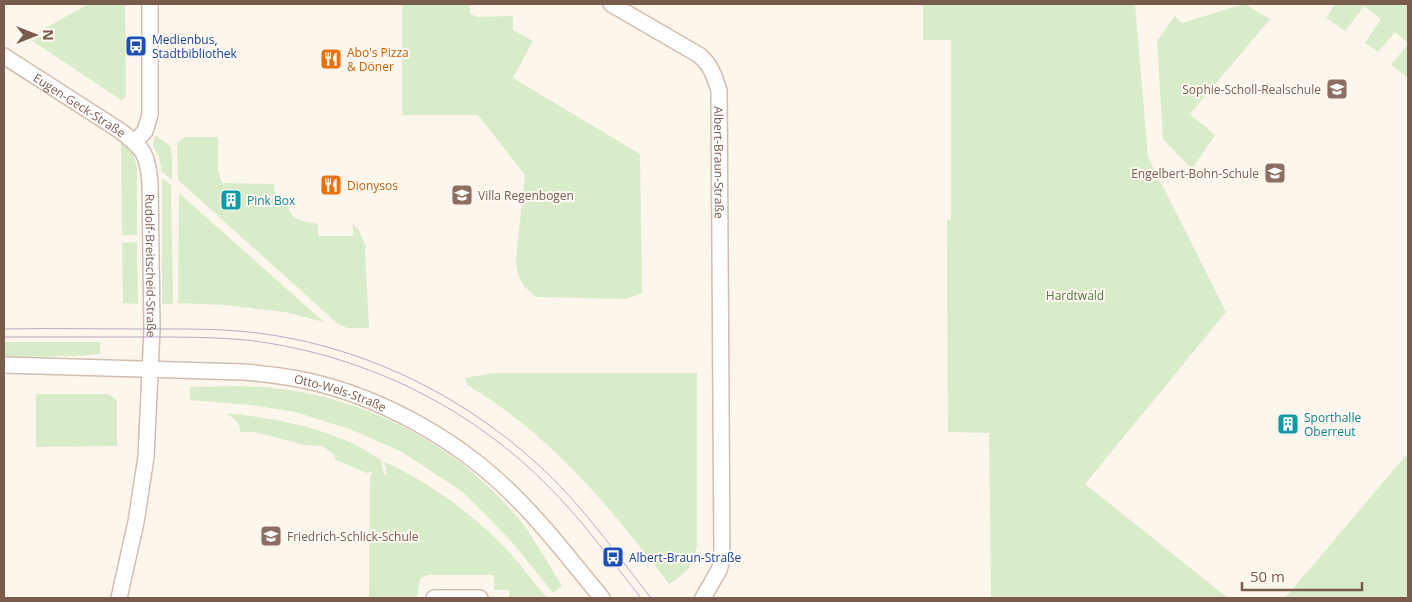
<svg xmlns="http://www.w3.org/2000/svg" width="1412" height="602" font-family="'Open Sans',sans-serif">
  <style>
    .green { fill: #d8ecc9 }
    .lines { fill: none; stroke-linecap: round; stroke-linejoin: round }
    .minor-casing { stroke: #d1beb0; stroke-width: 18 }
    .minor { stroke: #fff; stroke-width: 15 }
    .tram { stroke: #b9a8c9; stroke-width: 1 }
    .labels { text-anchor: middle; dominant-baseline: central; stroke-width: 4; stroke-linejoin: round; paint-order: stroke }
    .transit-label { font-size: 12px; fill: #164399; stroke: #fffaf3; text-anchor: start }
    .food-label { font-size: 12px; fill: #c56008; stroke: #fffaf3; text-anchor: start }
    .education-label { font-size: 12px; fill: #785e54; stroke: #fffaf3; text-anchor: end }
    .street-label { font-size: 12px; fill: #7a5c4d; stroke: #fffaf3 }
    .culture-label { font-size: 12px; fill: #0d838f; stroke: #fffaf3; text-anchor: start }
    .park-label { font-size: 12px; fill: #537a41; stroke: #fffaf3 }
  </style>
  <rect width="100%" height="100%" fill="#fdf6ec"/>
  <g class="green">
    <path d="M88 4H125L126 95 124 99 121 100 28 38Z"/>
    <path d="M402 4H470V13L476 17 513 16V30L533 41 513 78 640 154 642 293 625 299 536 297C521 284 517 279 516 259L525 175 478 115H402Z"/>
    <path d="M923 4H1135L1148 157 1226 312 1085 484 1228 598H991L989 433 948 432 947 220 951 219V40H923Z"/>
    <path d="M1244 4 1270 19 1190 114 1215 135 1192 169 1163 139 1157 41 1175 16 1182 23Z"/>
    <path d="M1335 4H1408V43L1395 32 1378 52 1365 43 1381 19 1364 6 1345 31 1326 18Z"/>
    <path d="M1408 44V76L1407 77 1391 65Z"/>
    <path d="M155 135 170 146 172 157V180L162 172 159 157 153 146Z"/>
    <path d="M185 137H218V171L222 183 274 184 275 197 284 198C293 222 296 220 318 224V236H353V224L358 229 366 247 365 250 369 328H347L337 323 178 180 177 143Z"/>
    <path d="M121 141 133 153 137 168V235H122Z"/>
    <path d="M162 178 171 185 173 304H162Z"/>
    <path d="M179 193 324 322 285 312 225 305 178 303Z"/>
    <path d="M137 242 138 304 123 303 122 243Z"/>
    <path d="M4 342H100V354L75 356 4 357Z"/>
    <path d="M493 373H697V546C692 568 688 572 669 584 612 509 549 433 467 385L465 378Z"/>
    <path d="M237 386C343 387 444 433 514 513 531 532 548 564 562 586L553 593 512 542 463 492 402 452 350 429 295 412 251 405 190 400V387Z"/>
    <path d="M36 394H108L117 400V446L36 447Z"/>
    <path d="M227 413C280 419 336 429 381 460L384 475H386L385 462C432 484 476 516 511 554 523 568 535 584 547 598H509V590H494V575H427L420 579 417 598H369L370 476 374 471 367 473 336 460 334 455 323 446 305 445 254 432H240L239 424Z"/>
    <path d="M1408 453V598H1285L1297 584Z"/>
  </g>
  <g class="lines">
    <g class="minor-casing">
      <g id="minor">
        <path id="s1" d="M611 4 699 55C711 65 715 77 719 91L722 560 719 570 703 598"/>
        <path id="s2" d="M4 56 119 130C143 148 148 153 150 184L152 329 146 457 136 522 119 598"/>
        <path d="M135 142 145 131 150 115V4"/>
        <path id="s3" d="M4 365 244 372C266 374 287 376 308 381 380 397 454 438 507 489 542 522 571 561 602 598"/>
        <path d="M434 598H480"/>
      </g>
    </g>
    <use href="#minor" class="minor"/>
    <g class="tram">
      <path d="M4 329C50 328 97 329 144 329 187 329 229 328 272 335 374 351 470 400 545 471 585 509 617 555 651 598"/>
      <path d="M4 337C52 337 100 337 147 337 180 337 213 337 246 340 358 353 464 403 544 482 580 517 610 559 641 598"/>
    </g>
  </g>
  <defs>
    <g id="bus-square" transform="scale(1.125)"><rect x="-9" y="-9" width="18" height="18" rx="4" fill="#1a4fb4" stroke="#fffaf3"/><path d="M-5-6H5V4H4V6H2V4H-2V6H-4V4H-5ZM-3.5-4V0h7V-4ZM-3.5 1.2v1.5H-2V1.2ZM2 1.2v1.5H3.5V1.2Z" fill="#fff"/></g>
    <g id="restaurant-square" transform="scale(1.125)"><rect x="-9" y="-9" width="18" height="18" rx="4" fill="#e8710a" stroke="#fffaf3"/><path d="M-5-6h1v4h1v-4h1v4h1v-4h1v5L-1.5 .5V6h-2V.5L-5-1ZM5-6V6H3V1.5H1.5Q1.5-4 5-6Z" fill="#fff"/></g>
    <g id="school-square" transform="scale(1.125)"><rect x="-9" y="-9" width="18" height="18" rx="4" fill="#8d6e63" stroke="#fffaf3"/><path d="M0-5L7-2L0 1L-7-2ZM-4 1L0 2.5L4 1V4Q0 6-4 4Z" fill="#fff"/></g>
    <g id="building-square" transform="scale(1.125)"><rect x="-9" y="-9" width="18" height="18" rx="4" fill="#0f9aa8" stroke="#fffaf3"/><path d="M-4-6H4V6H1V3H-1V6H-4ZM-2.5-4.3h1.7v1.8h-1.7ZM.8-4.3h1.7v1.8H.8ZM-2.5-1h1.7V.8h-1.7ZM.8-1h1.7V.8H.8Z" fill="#fff"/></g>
  </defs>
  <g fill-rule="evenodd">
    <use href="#bus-square" x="136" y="46"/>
    <use href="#restaurant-square" x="331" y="59"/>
    <use href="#school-square" x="1337" y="89"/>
    <use href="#school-square" x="1275" y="173"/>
    <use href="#restaurant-square" x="331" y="185"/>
    <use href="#school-square" x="462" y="195"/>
    <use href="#building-square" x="231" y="200"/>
    <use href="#building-square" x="1288" y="424"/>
    <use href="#school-square" x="271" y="536"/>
    <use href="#bus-square" x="613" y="557"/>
  </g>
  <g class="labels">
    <g class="transit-label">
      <text x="152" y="39">Medienbus,<tspan x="152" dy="14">Stadtbibliothek</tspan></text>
      <text x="629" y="557">Albert-Braun-Straße</text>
    </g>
    <g class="food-label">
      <text x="347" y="52">Abo's Pizza<tspan x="347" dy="14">&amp; Döner</tspan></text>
      <text x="347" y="185">Dionysos</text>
    </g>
    <g class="education-label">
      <text x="1321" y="89">Sophie-Scholl-Realschule</text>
      <text x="1259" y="173">Engelbert-Bohn-Schule</text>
      <text x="478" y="195" text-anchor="start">Villa Regenbogen</text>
      <text x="287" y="536" text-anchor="start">Friedrich-Schlick-Schule</text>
    </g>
    <g class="street-label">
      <text stroke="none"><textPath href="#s2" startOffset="90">Eugen-Geck-Straße</textPath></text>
      <text stroke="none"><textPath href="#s1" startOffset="215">Albert-Braun-Straße</textPath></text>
      <text stroke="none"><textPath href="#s2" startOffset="284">Rudolf-Breitscheid-Straße</textPath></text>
      <text stroke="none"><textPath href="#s3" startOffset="339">Otto-Wels-Straße</textPath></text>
    </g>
    <g class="culture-label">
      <text x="247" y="200">Pink Box</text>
      <text x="1304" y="417">Sporthalle<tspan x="1304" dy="14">Oberreut</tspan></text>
    </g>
    <g class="park-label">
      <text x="1075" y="295">Hardtwald</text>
    </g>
  </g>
  <rect width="1412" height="602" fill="none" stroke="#7a5c4d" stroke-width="10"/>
  <g transform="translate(35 35) rotate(90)" stroke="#fffaf3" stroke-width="4" paint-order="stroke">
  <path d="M0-4L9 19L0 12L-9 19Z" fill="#7a5c4d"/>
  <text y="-8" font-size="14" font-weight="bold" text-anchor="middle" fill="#7a5c4d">N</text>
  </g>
  <path d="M1242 582v8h120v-8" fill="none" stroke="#7a5c4d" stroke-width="2.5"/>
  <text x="1250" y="582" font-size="15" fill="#7a5c4d" stroke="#fffaf3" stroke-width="4" paint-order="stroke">50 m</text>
</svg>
